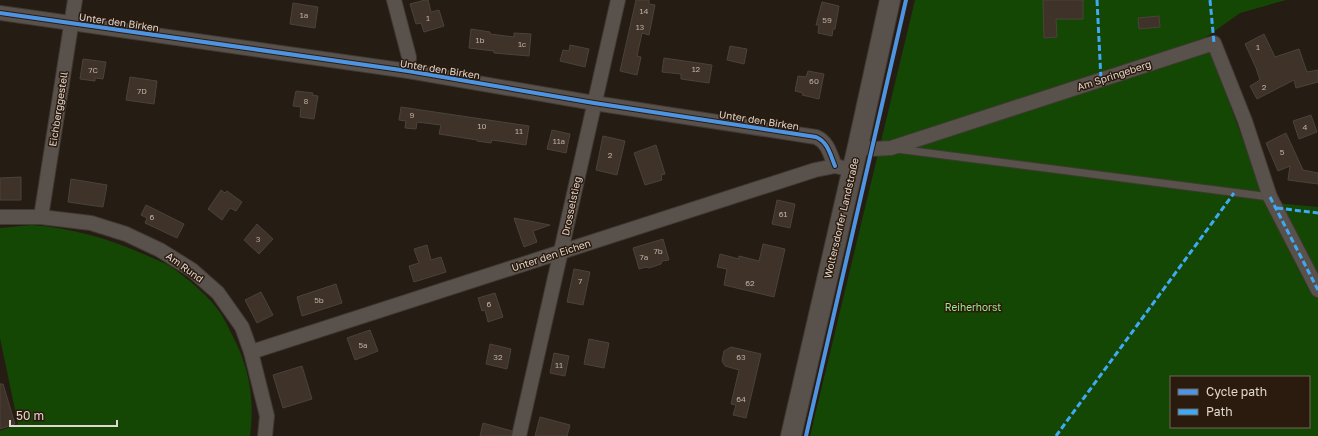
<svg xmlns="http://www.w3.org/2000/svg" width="1318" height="436" font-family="'Golos Text',sans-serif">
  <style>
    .green { fill: #154704; fill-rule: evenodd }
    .building { fill: #3f3329; stroke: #4a423c }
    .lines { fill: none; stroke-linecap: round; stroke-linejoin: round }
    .lane-casing { stroke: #403933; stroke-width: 9 }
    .street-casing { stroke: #403933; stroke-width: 16 }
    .secondary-casing { stroke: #403933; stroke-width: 22 }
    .lane { stroke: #59514c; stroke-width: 7 }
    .street { stroke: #59514c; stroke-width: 14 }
    .secondary { stroke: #59514c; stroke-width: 20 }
    .quiet { stroke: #3fa9f5; stroke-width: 3; stroke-dasharray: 6 3; stroke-linecap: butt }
    .cycleway-casing { stroke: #2b1b0e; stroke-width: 6 }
    .cycleway { stroke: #4d94e3; stroke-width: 4 }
    .labels { text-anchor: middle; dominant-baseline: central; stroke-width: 3; stroke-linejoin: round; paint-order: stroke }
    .number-label { font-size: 8px; fill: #b9aea5 }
    .street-label { font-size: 10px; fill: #e2d7ce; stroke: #2b1b0e }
    .park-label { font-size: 10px; fill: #98ed87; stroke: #2b1b0e }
  </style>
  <rect width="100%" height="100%" fill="#251c14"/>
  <g class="green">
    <path d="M915 0H1286L1240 13 1205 38 1266 202 1318 207V436H810ZM1171 377H1309V427H1171Z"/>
    <path d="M32 225C72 228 111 239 148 256 156 260 166 263 173 268 188 279 211 298 221 314 225 320 228 327 231 333 249 366 255 398 250 436H0V431L18 424 0 338V228Z"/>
  </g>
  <g class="building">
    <path d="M425 0H428L431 12 439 10 444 26 424 32 421 23 416 24 410 4Z"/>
    <path d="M636 0H649V4L655 5 649 35 642 33 637 56 641 57 637 75 620 71Z"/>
    <path d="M1043 0H1083V19H1056L1057 37 1044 38Z"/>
    <path d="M822 2 839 6 835 29H833L832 36 818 33 819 25H816Z"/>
    <path d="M293 3 318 7 315 28 290 24Z"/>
    <path d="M1159 16 1160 27 1139 29 1138 18Z"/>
    <path d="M471 29 490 32V34L514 37V33L531 34 529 56 494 53V51L469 48Z"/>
    <path d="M1264 34 1275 57 1299 49 1307 72 1318 70V82L1296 88 1294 80 1257 99 1250 86 1260 80 1256 68 1245 44Z"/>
    <path d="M570 45 589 49 585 67 560 61 563 50 569 51Z"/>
    <path d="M730 46 747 49 744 64 727 60Z"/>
    <path d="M664 58 712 65 709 83 681 79V74L662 72Z"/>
    <path d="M83 59 106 62 103 79 95 78V81L80 79Z"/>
    <path d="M808 71 824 74 819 99 802 95 803 93 795 91 798 76 806 77Z"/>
    <path d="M130 77 157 81 154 104 126 100Z"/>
    <path d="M296 91 313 93 312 95 318 96 314 119 300 117 301 107 293 106Z"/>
    <path d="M401 107 529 126 526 145 492 140 491 143 477 141V140L439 134 441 125 417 122 416 129 405 128 406 121 399 120Z"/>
    <path d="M1311 115 1317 132 1299 139 1293 121Z"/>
    <path d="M552 130 570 134 566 153 547 149Z"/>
    <path d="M1286 133 1303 170 1318 173V184L1288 180 1290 166 1278 171 1266 143Z"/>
    <path d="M603 136 625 141 617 175 596 170Z"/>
    <path d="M656 145 665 174 661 175 662 180 645 185 634 153Z"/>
    <path d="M21 177V200H0V178Z"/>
    <path d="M71 179 107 185 103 207 68 202Z"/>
    <path d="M221 190 225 193 227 191 242 202 236 211 230 208 222 220 208 209Z"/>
    <path d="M777 200 795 204 790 228 772 224Z"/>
    <path d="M146 205 184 224 177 238 145 223 147 218 141 215Z"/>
    <path d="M514 218 550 225 533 231 537 242 524 247Z"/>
    <path d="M257 224 273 239 259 254 244 240Z"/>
    <path d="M663 239 669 260 662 261 661 264 649 268 646 267 639 269 633 248Z"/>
    <path d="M763 244 785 249 774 297 724 285 727 269 717 267 720 254 739 259V256L759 261Z"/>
    <path d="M427 245 431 260 441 257 446 272 414 282 409 266 419 263 414 249Z"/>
    <path d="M574 269 590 272 583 305 567 302Z"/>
    <path d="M336 284 342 303 302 316 297 297Z"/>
    <path d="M261 292 273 315 257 323 245 300Z"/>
    <path d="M495 293 503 317 488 322 485 310 482 311 478 298Z"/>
    <path d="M370 330 378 351 355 360 347 338Z"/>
    <path d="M589 339 609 343 604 368 584 364Z"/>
    <path d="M490 344 511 349 507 369 486 364Z"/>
    <path d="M731 347 761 354 746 418 733 415 736 405 731 404 739 370 725 366 722 361 724 351Z"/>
    <path d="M554 353 569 356 565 376 550 373Z"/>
    <path d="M302 366 312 399 283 408 273 375Z"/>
    <path d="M0 384H3L15 424 0 429Z"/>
    <path d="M540 417 570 425 567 436H535Z"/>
    <path d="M483 423 512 431 511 436H480Z"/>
  </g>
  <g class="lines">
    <g class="lane-casing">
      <path id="lane" d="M897 149 1270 197"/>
    </g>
    <g class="street-casing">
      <g id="street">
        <path d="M394 0 409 57 408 71"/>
        <path d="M0 13 408 71 594 103 816 137C828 142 830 154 835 166"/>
        <path d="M858 146 872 149 891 148 1214 43 1245 121 1270 197 1318 290"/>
        <path d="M0 217H41L91 223 126 234 160 250 192 270 218 293 242 327 251 352 267 416 265 436"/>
        <path d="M41 217 75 0"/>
        <path d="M251 352 815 170 835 166 844 168"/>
        <path d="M519 436 618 0"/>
      </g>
    </g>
    <g class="secondary-casing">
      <path id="secondary" d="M791 436 858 146 890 0"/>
    </g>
    <use href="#lane" class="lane"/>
    <use href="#street" class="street"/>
    <use href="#secondary" class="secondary"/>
    <g class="quiet">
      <path d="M1097 0 1101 80"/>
      <path d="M1210 0 1214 43"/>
      <path d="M1270 197 1318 290"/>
      <path d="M1277 208 1318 213"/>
      <path d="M1056 436 1234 193"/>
    </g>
    <g class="cycleway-casing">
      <g id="cycleway">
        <path d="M0 13 408 71 594 103 816 137C828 142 830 154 835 166"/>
        <path d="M806 436 906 0"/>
      </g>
    </g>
    <use href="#cycleway" class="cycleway"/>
  </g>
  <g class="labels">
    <g class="number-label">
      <text x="644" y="11">14</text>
      <text x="304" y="15">1a</text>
      <text x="428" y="18">1</text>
      <text x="827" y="20">59</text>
      <text x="640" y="27">13</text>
      <text x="480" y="40">1b</text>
      <text x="522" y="44">1c</text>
      <text x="1258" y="47">1</text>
      <text x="696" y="69">12</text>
      <text x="93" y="70">7C</text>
      <text x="814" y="81">60</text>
      <text x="1264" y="87">2</text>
      <text x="142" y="91">7D</text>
      <text x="306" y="101">8</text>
      <text x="412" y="115">9</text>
      <text x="482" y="126">10</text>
      <text x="1305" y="127">4</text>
      <text x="519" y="131">11</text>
      <text x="559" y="141">11a</text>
      <text x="1282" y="152">5</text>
      <text x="610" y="155">2</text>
      <text x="783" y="214">61</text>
      <text x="152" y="217">6</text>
      <text x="258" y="239">3</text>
      <text x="658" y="251">7b</text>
      <text x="644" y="257">7a</text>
      <text x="580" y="281">7</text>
      <text x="750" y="283">62</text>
      <text x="319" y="300">5b</text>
      <text x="489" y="304">6</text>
      <text x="363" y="345">5a</text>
      <text x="498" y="357">32</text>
      <text x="741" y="357">63</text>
      <text x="559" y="365">11</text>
      <text x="741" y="399">64</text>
    </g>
    <g class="street-label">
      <text transform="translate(119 22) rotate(8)">Unter den Birken</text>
      <text transform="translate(440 69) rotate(9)">Unter den Birken</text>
      <text transform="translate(1114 75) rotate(-18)">Am Springeberg</text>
      <text transform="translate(58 109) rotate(-81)">Eichberggestell</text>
      <text transform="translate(759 120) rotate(9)">Unter den Birken</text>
      <text transform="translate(571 206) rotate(-78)">Drosselstieg</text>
      <text transform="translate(841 218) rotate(-77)">Woltersdorfer Landstraße</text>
      <text transform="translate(551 255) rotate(-18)">Unter den Eichen</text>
      <text transform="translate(185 267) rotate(36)">Am Rund</text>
    </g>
    <g class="park-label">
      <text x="973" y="307">Reiherhorst</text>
    </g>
  </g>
  <rect x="1170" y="376" width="140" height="52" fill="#2b1b0e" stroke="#74665b"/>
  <rect x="1178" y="389" width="20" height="6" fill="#4d94e3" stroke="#74665b"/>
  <text x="1206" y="396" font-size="12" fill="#e2d7ce">Cycle path</text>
  <rect x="1178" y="409" width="20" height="6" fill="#3fa9f5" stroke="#74665b"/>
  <text x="1206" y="416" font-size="12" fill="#e2d7ce">Path</text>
  <path d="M10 420v6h107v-6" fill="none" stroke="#e2d7ce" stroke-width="2"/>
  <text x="16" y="420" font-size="12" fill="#e2d7ce" stroke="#2b1b0e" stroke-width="3" paint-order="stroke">50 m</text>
</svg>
